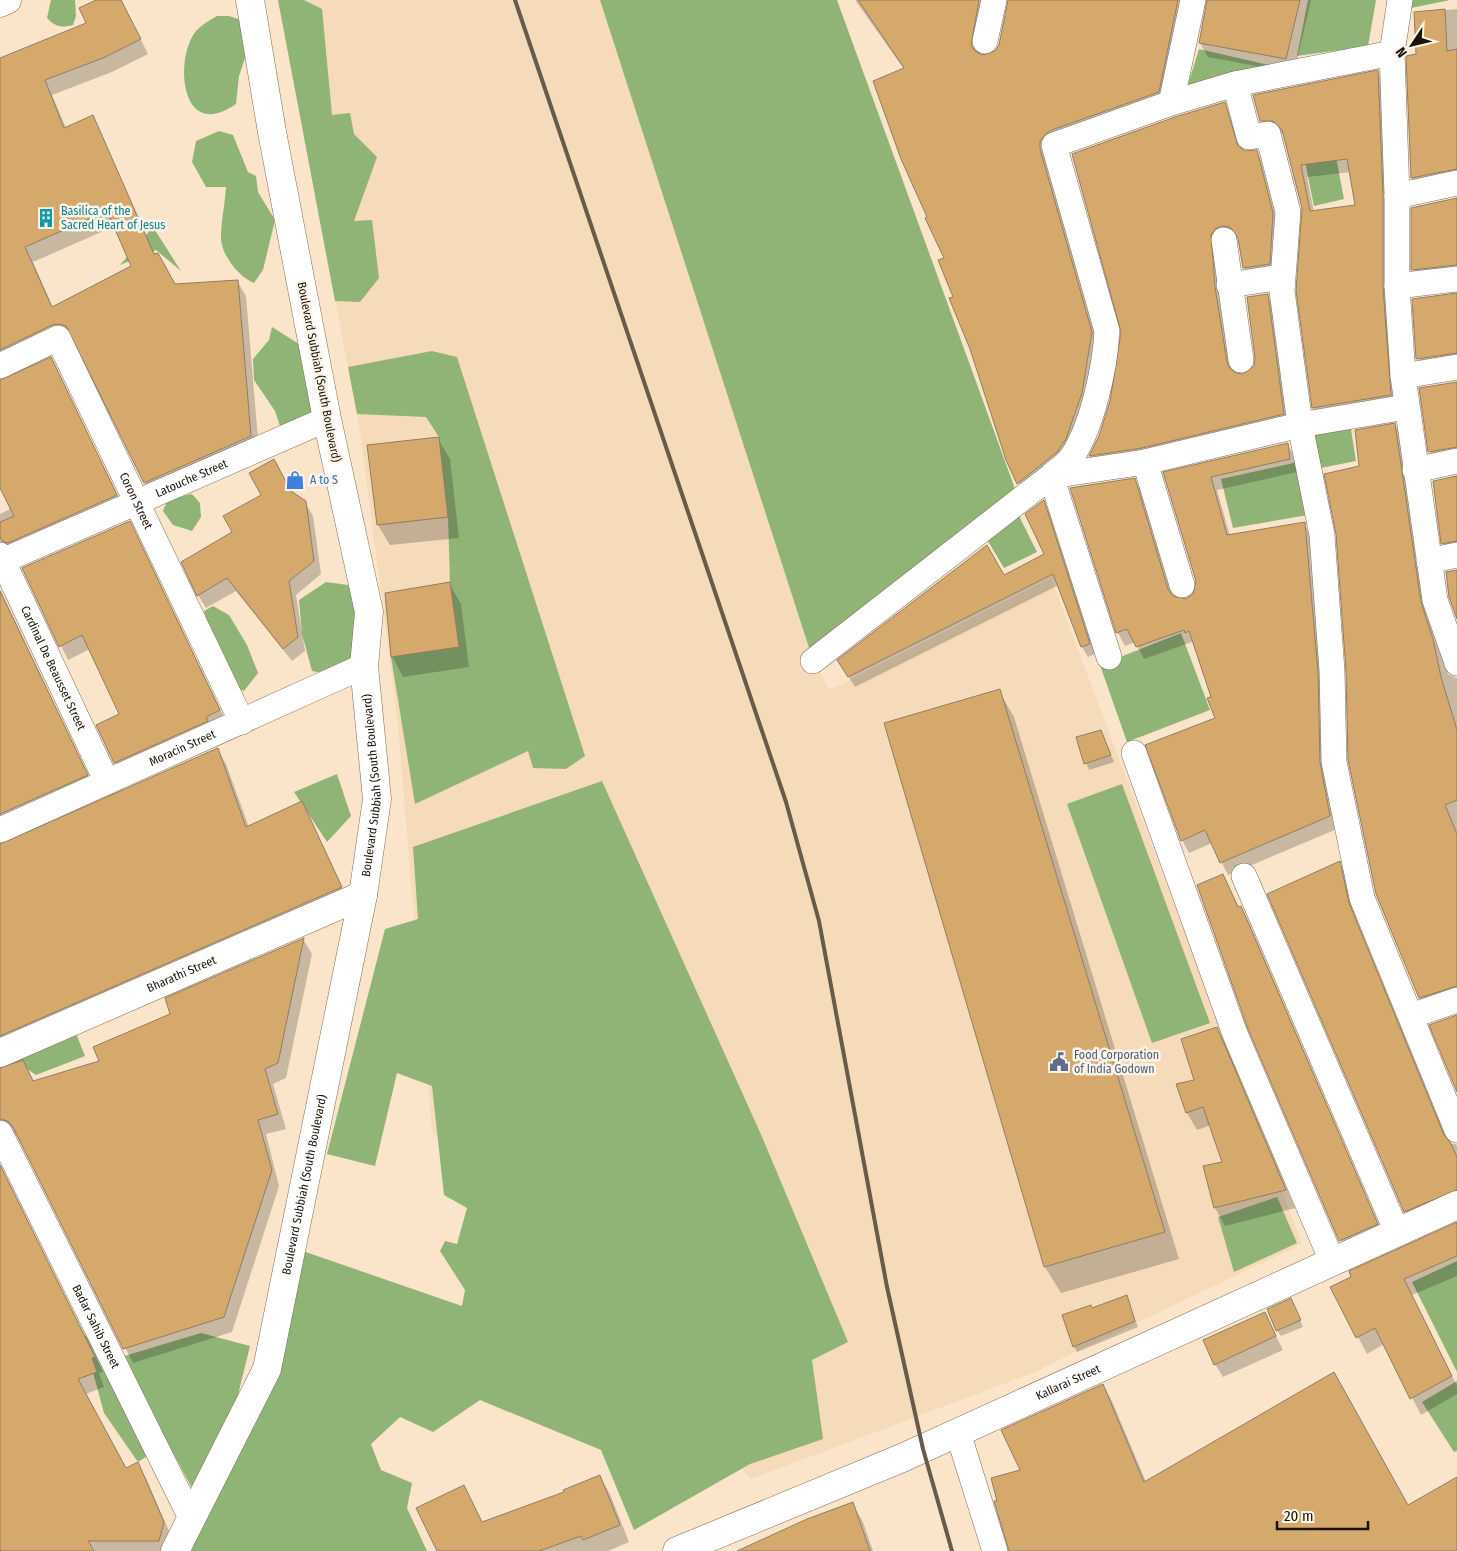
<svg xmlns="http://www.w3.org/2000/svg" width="1457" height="1551" font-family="'Fira Sans Condensed',sans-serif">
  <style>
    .built { fill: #f5dbb9 }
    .forest { fill: #90b476 }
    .shadow { fill: #0003; fill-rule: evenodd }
    .building { fill: #d5a86b; stroke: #907d64; fill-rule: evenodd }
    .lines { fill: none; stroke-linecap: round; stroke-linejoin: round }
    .minor-casing { stroke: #7f6c54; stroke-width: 26 }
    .tertiary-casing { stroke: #7f6c54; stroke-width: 29 }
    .secondary-casing { stroke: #7f6c54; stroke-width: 29 }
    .minor { stroke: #fff; stroke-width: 25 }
    .tertiary { stroke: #fff; stroke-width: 28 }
    .secondary { stroke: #fff; stroke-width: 28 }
    .rail { stroke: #675b4b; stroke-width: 4 }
    .labels { text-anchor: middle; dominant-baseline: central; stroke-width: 5; stroke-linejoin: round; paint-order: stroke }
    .culture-label { font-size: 12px; fill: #0d838f; stroke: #fdf5ea; text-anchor: start }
    .street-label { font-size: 12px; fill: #1a1309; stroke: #fdf5ea }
    .shop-label { font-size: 12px; fill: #366cbe; stroke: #fdf5ea; text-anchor: start }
    .service-label { font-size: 12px; fill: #4e5e75; stroke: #fdf5ea; text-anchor: start }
  </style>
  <rect width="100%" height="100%" fill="#fbe5ca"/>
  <path class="built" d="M278 0H837L812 658 830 690 1051 578 1302 1244 1030 1374 751 1479 432 1131 397 715 360 431Z"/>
  <g class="forest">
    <path d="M51 0H75L76 16 73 25C62 28 55 27 47 18Z"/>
    <path d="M278 0H304L322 9 332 115 350 113 354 134 377 157 354 221 372 220 379 278 360 302 335 301Z"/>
    <path d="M600 0H837L1018 497 812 657Z"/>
    <path d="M1308 0H1376L1368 46 1297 56Z"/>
    <path d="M1413 0H1450L1411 8Z"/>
    <path d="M217 16H229L241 20 247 52 239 76 236 104C179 144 174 55 197 30 203 24 210 20 217 16Z"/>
    <path d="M1199 49 1277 67 1186 91Z"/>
    <path d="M1327 111 1344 199 1314 206 1296 118Z"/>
    <path d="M219 131 233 135 248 172 256 176 258 192 275 220 263 270 254 283C240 278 221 255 221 238 221 221 225 204 226 187H206L192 162 196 141Z"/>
    <path d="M153 227 181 271 156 250 120 265Z"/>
    <path d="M272 327 310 351 329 409 282 432 275 411 254 380 253 359 269 340Z"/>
    <path d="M432 351 457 357 585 756 566 769 533 768 528 751 415 804 391 657 459 646 450 582 448 517 439 437 426 417 357 414 348 367Z"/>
    <path d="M1350 423 1356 461 1316 469 1310 431Z"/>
    <path d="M1298 462 1308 515 1233 528 1221 479Z"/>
    <path d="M192 494 200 503 201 517 192 531 173 525 163 511 168 499Z"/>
    <path d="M1017 512 1037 552 1004 568 988 541Z"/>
    <path d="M326 582 348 585 369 612 366 662 336 676 312 671 302 634 299 600Z"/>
    <path d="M213 606 229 615 247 645 258 673 244 691 230 686 217 655 204 611Z"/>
    <path d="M1181 633 1210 710 1127 742 1100 665Z"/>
    <path d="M337 774 351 816 327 842 294 792Z"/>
    <path d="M602 781 763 1139 848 1342 812 1360 823 1439 750 1464 634 1530 601 1450 480 1400 433 1432 400 1417 371 1444 381 1470 412 1483 407 1508 427 1551H180L267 1369 297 1249 462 1306 465 1290 440 1251 445 1241 457 1244 467 1208 444 1195 432 1086 397 1073 375 1166 327 1154 385 929 418 919 413 847Z"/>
    <path d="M1122 784 1210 1023 1152 1043 1067 804Z"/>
    <path d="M75 1031 85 1056 36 1075 27 1069 13 1075 19 1051Z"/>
    <path d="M1277 1197 1297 1243 1234 1272 1218 1217Z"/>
    <path d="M1457 1261V1372L1412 1282Z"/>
    <path d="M90 1325 154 1452 138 1462 104 1413 84 1339Z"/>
    <path d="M201 1333 250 1346 234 1411 192 1488 121 1357Z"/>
    <path d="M1457 1381V1451L1454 1452 1422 1402Z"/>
  </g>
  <g class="shadow">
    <path d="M99 0H121L148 54 112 72 52 95 66 128 92 117 155 255 175 286 237 281 246 296 259 451 153 498 75 341 69 338 0 370V60L88 23ZM115 226 132 267 53 308 33 262Z"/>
    <path d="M855 0H1005L988 11 980 54 989 56 996 52 1000 45 1008 1 1006 0H1311L1294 73 1208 57 1200 43 1207 2 1198 0 1166 106 1057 146 1100 348 1073 453 1026 497 1008 459 955 297 946 258 929 218 904 69Z"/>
    <path d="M1457 9V186L1421 194 1412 178 1408 57 1418 55 1416 13Z"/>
    <path d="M1378 72 1385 84 1398 407 1321 421 1313 408 1298 291 1303 208 1285 136 1282 133H1268L1261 120ZM1351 172 1357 206 1314 212 1307 177Z"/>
    <path d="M1224 103 1240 149 1244 152H1257L1261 160 1277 222 1274 272 1248 276 1244 268 1240 240 1236 235 1227 234 1214 244 1219 296 1231 371 1236 375H1244L1255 366 1267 295 1272 303 1288 422 1095 464 1090 456 1100 436Z"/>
    <path d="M1457 199V281L1422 285 1413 270Z"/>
    <path d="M1457 295V371L1427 375 1418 359 1414 300Z"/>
    <path d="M51 359 125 510 0 559V514L10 509 0 488V381Z"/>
    <path d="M1457 383V465L1439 468 1430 452 1421 389Z"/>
    <path d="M1395 425 1404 441 1430 622 1448 674 1457 678V1005L1429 1014 1420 998 1361 467Z"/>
    <path d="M438 439 450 459 459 538 390 545 378 525Z"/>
    <path d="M1287 444 1295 457 1297 472 1217 490 1230 536 1304 523 1311 536 1337 829 1228 875 1212 843 1189 853 1182 840 1217 718 1213 698 1195 644 1192 642 1144 659 1135 642 1125 646 1118 633 1071 489 1134 479 1142 492 1173 597 1186 600 1194 595 1197 581 1165 473Z"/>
    <path d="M1457 476V559H1452L1443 543 1434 482Z"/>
    <path d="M291 493 305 502 313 516 321 574 296 595 305 651 292 661 236 591 206 608 198 595 234 533Z"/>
    <path d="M1043 502 1049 512 1095 654 1088 657 1082 647 1059 585 855 687 839 661 1045 555Z"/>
    <path d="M137 536 227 723 123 776 115 762 121 715 90 649 68 660 24 569Z"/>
    <path d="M449 583 461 604 469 667 403 677 392 656Z"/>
    <path d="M0 589 95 790 0 834Z"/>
    <path d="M999 691 1014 717 1179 1259 1061 1293 1045 1267Z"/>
    <path d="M1101 731 1114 762 1089 770 1077 738Z"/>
    <path d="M217 749 226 764 249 827 302 802 349 902 0 1055V845Z"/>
    <path d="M1339 863 1348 879 1357 921 1448 1142 1457 1145V1208L1414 1227 1405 1211Z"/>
    <path d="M1230 889 1239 908H1241L1248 920 1384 1237 1348 1254 1250 1028Z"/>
    <path d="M303 939 312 954 286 1078 273 1084 286 1129 266 1134 279 1186 232 1332 133 1363 17 1136 10 1133 0 1137V1069L22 1062 34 1082 100 1062 172 1015Z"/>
    <path d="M1217 1029 1227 1046 1295 1208 1225 1226 1215 1208 1205 1167 1224 1163 1211 1125 1197 1130 1187 1113 1178 1085 1195 1081Z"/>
    <path d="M0 1166 103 1372 99 1373 104 1387 86 1394 126 1469 137 1463 146 1478 172 1538 168 1551H0Z"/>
    <path d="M1457 1223V1276L1412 1295 1457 1386V1394L1421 1415 1384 1344 1367 1354 1331 1287Z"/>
    <path d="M1126 1297 1138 1327 1077 1352 1074 1346 1092 1310Z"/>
    <path d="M1294 1306 1303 1327 1281 1336 1277 1330Z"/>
    <path d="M1265 1313 1283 1350 1223 1377 1215 1364Z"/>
    <path d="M1103 1385 1112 1401 1146 1482 1408 1507 1457 1479V1551H1010L998 1501 1021 1471Z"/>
    <path d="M600 1477 610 1494 629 1542 608 1551H438L482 1523 565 1492Z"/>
    <path d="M852 1503 863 1522 873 1551H740Z"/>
  </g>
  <g class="building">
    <path d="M96 0H121L141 39 103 58 45 80 64 128 93 115 154 254 158 253 175 284 238 280 251 436 144 483 66 326 60 324 52 325 0 350V58L86 23 79 8ZM107 211 131 266 52 307 25 247Z"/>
    <path d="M858 0H979L971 45 975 51 982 55 995 51 999 45 1008 0H1178L1159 92 1049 131 1040 141V149L1092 332 1082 393 1066 439 1057 452 1017 484 1006 460 970 349 949 298 953 297 938 260 944 258 925 218 927 217 901 159 873 81 904 68Z"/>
    <path d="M1207 0H1300L1286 59 1199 43Z"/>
    <path d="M1445 9 1447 51 1457 49V169L1411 178 1406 56 1416 54 1414 12Z"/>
    <path d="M1378 70 1383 196V287L1391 395 1312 408 1296 291 1302 208 1282 130 1273 121H1260L1253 95ZM1347 159 1355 205 1310 211 1301 165Z"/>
    <path d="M1225 102 1238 146 1245 151 1257 150 1273 213 1270 264 1243 268 1238 238 1230 227 1222 226 1215 229 1211 235 1215 287 1227 362 1230 369 1236 373 1243 374 1254 366 1255 358 1247 297 1268 294 1284 414 1142 448 1089 456 1099 436 1110 401 1121 332 1072 154 1175 117Z"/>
    <path d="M1457 198V265L1411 270V208Z"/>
    <path d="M1457 293V353L1416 359 1412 299Z"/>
    <path d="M51 357 117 495 8 543 2 541 0 536V522L14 516 0 488V380Z"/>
    <path d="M1457 382V447L1428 452 1419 388Z"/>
    <path d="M1395 423 1421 602 1433 639 1441 677 1457 730V800L1445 805 1457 834V986L1419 998 1376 894 1348 760 1346 671 1336 534 1324 474 1359 466 1355 430Z"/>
    <path d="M439 437 448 517 377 525 367 445Z"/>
    <path d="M1288 443 1290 459 1211 477 1227 535 1305 522 1318 672 1320 762 1330 816 1220 863 1205 830 1181 841 1145 745 1215 718 1207 698 1211 697 1189 631 1185 633 1184 630 1136 647 1127 629 1116 633 1070 488 1135 478 1168 589 1173 596 1186 599 1193 594 1196 581 1163 472Z"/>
    <path d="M274 459 291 491 306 501 314 561 289 581 298 637 283 649 227 578 197 596 181 562 232 532 223 516 261 495 249 473Z"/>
    <path d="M1457 476V541L1441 544 1433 481Z"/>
    <path d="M1044 500 1090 644 1081 647 1053 574 848 677 837 660 987 545 1004 575 1044 554 1025 514Z"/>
    <path d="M130 521 220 710 206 717 208 721 114 763 96 725 119 714 82 635 59 647 22 568Z"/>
    <path d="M1457 570V619L1449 597 1446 572Z"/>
    <path d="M450 582 459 647 391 657 385 593Z"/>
    <path d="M0 591 88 775 0 814Z"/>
    <path d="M1000 689 1165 1232 1044 1267 884 723Z"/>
    <path d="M1101 730 1111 755 1084 764 1076 737Z"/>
    <path d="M218 748 246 827 302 801 342 887 0 1036V844Z"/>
    <path d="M1340 861 1349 903 1444 1135 1450 1142 1457 1157V1190L1404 1212 1267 894Z"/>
    <path d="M1223 874 1238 907 1241 906 1378 1224 1339 1241 1248 1029 1197 885Z"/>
    <path d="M304 938 278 1063 265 1069 278 1114 258 1120 272 1170 224 1317 123 1349 13 1127 8 1121 0 1119V1068L23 1060 33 1081 99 1061 93 1047 170 1014 165 998Z"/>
    <path d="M1457 1015V1092L1429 1025Z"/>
    <path d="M1217 1027 1286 1190 1214 1208 1203 1166 1222 1162 1203 1107 1186 1113 1176 1084 1194 1080 1181 1039Z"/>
    <path d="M0 1165 95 1357 92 1358 97 1372 78 1379 126 1468 138 1462 164 1522 159 1541H88L94 1551H0Z"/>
    <path d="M1457 1222V1256L1404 1279 1452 1376 1410 1399 1375 1328 1356 1338 1330 1287 1351 1277 1349 1271Z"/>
    <path d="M1127 1295 1135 1321 1073 1347 1062 1315 1091 1305 1092 1308Z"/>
    <path d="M1291 1298 1301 1320 1276 1331 1267 1309Z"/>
    <path d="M1265 1312 1276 1336 1214 1365 1203 1340Z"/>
    <path d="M1334 1372 1408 1505 1457 1477V1551H1009L994 1501H997L991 1478 1020 1470 1001 1430 1103 1384 1144 1482Z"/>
    <path d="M600 1475 620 1525 583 1540 581 1536 539 1551H437L416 1508 464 1485 482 1522 564 1492 563 1490Z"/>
    <path d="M853 1502 870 1551H737L807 1519Z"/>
  </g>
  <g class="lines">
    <g class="minor-casing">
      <g id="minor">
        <path d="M1400 0 1392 53 1397 196V286L1403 376 1435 600 1457 663"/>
        <path d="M985 41 994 0"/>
        <path d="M1235 84 1249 137 1268 134 1288 212 1282 291 1300 425 1322 535 1332 671 1334 762 1362 898 1457 1130"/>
        <path d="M1171 103 1193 0"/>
        <path d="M1397 196 1457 183"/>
        <path d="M1224 240 1241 360"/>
        <path d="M1229 285 1282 277"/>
        <path d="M1397 286 1457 279"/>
        <path id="s1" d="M0 366 58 338 242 722"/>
        <path d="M1403 376 1457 367"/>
        <path d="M1145 462 1182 585"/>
        <path d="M1415 470 1457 461"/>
        <path id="s2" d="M0 555 107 782"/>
        <path d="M1429 561 1457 555"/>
        <path id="s3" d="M0 562 327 419"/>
        <path d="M1109 657 1051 476C1057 470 1066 465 1071 458 1092 428 1105 368 1107 331L1054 145 1171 103 1235 84 1392 53"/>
        <path d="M813 661 1051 476 1145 462 1300 425 1406 407"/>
        <path d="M1134 753 1235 1034 1332 1261"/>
        <path id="s4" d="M0 830 364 666"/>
        <path d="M1244 876 1397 1232"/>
        <path d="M1411 1016 1457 1000"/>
        <path id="s5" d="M0 1133 192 1520"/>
        <path d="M958 1433 995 1551"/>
      </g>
    </g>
    <g class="tertiary-casing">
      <g id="tertiary">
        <path d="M0 3 7 0"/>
        <path id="s6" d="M0 1053 363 895"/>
        <path id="s7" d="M677 1551 902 1458 1457 1205"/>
      </g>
    </g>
    <g class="secondary-casing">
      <g id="secondary">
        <path id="s8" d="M175 1551 267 1369 363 895 377 799 364 666 369 612 327 419 272 132 250 0"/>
      </g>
    </g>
    <use href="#minor" class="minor"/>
    <use href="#tertiary" class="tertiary"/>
    <use href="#secondary" class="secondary"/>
    <path class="rail" d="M515 0 786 802 819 921 887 1287 923 1449 952 1551"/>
  </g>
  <defs>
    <g id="building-bare" transform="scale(1.5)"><path d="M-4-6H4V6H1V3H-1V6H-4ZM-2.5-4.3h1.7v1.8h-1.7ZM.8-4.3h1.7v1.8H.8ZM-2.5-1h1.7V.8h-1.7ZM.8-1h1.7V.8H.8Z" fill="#0f9aa8" stroke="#fdf5ea" stroke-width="2.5" paint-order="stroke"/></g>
    <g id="shop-bare" transform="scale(1.5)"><path d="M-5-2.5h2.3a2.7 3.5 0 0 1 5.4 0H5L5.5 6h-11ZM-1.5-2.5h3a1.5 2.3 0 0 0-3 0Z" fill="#3f7fe0" stroke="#fdf5ea" stroke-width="2.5" paint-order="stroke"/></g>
    <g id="civic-bare" transform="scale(1.5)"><path d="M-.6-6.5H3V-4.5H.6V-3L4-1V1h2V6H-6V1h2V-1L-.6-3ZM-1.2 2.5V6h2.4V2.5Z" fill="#5c6f8a" stroke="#fdf5ea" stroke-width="2.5" paint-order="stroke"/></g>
  </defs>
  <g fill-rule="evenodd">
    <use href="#building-bare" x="46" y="218"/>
    <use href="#shop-bare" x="295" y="480"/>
    <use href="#civic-bare" x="1059" y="1062"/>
  </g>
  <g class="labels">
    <g class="culture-label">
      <text x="61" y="211">Basilica of the<tspan x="61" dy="14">Sacred Heart of Jesus</tspan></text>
    </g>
    <g class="street-label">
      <text transform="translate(319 372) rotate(79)">Boulevard Subbiah (South Boulevard)</text>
      <text stroke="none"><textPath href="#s3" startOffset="209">Latouche Street</textPath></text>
      <text stroke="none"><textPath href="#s1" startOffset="245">Coron Street</textPath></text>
      <text stroke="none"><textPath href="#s2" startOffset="125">Cardinal De Beausset Street</textPath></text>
      <text stroke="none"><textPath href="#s4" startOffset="200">Moracin Street</textPath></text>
      <text stroke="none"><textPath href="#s8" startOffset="798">Boulevard Subbiah (South Boulevard)</textPath></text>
      <text stroke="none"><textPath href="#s6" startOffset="198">Bharathi Street</textPath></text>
      <text stroke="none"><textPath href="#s8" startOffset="392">Boulevard Subbiah (South Boulevard)</textPath></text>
      <text stroke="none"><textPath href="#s5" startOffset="216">Badar Sahib Street</textPath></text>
      <text stroke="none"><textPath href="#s7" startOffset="426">Kallarai Street</textPath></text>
    </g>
    <g class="shop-label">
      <text x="310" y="480">A to S</text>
    </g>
    <g class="service-label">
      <text x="1074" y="1055">Food Corporation<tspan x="1074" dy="14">of India Godown</tspan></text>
    </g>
  </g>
  <g transform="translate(1412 45) rotate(235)" stroke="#fdf5ea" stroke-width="4" paint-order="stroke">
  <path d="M0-4L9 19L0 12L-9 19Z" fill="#1a1309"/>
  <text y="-8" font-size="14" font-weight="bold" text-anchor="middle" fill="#1a1309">N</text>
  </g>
  <path d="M1277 1521v8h91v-8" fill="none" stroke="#1a1309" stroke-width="2.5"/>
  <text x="1284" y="1521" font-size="15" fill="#1a1309" stroke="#fdf5ea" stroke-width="4" paint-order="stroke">20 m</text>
</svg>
